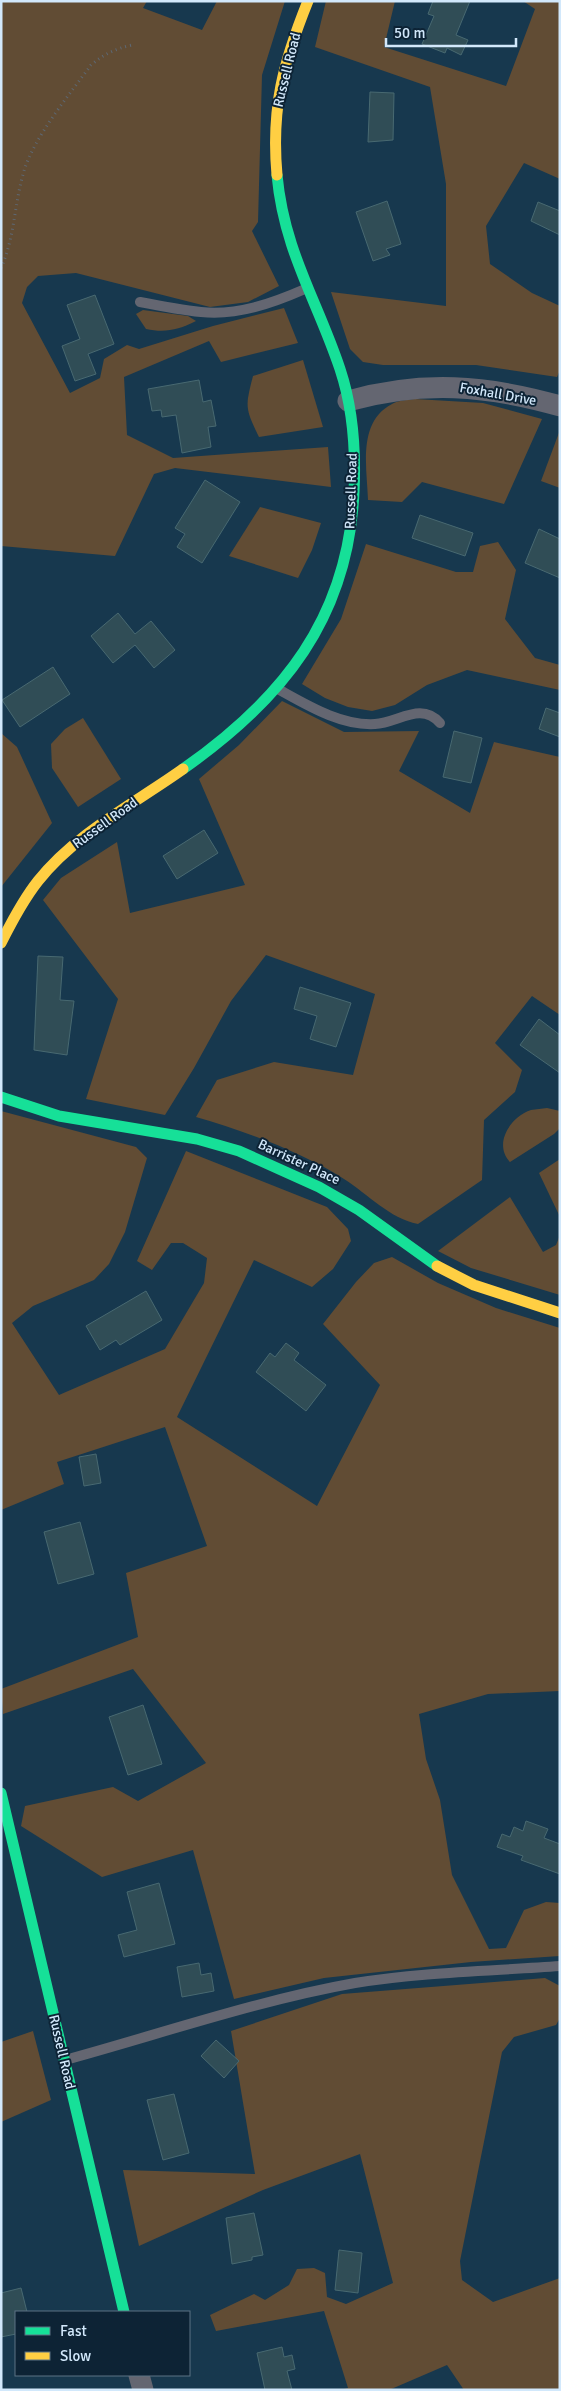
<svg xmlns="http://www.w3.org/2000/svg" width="561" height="2391" font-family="Signika,sans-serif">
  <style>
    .green { fill: #614c34 }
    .building { fill: #304d56; stroke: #486971 }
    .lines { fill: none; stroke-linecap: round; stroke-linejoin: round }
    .path { stroke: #5e6873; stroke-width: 3; stroke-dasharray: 1 4; stroke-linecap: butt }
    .lane { stroke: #646671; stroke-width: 10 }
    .street { stroke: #646671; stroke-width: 21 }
    .fast { stroke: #16e098; stroke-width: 11 }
    .slow { stroke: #ffcf43; stroke-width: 11 }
    .labels { text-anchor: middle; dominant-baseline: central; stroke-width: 4; stroke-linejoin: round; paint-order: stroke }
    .street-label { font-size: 14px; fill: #d2e8fb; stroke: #0d2335 }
  </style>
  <rect width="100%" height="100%" fill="#17384e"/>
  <g class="green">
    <path d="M1 1H147L143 8 202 30 217 1H285L262 75 258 222 252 231 279 286 248 302 210 307 76 273 38 276 27 287 22 303 70 393 100 378 104 359 127 345 139 349 213 326 284 308 298 343 221 362 209 341 124 377 127 435 173 458 328 447 331 487 175 468 154 474 115 556 1 546Z"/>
    <path d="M326 1H395L384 47 506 86 535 9 523 1H560V179L524 163 486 226 490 264 532 293 560 306V370L557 377 476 365H383L363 362 350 349 331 292 446 306V184L430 87 315 47Z"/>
    <path d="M143 310 188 316 196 321C178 330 165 333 146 329L136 314Z"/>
    <path d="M303 360 323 427 259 437C245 408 245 407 253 376Z"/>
    <path d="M415 399 483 403 542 419 504 504 422 482 402 502 368 500C367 468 357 422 392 404 398 400 408 400 415 399Z"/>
    <path d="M560 430V488L541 481Z"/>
    <path d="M260 507 321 523 312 550 298 578 229 556Z"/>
    <path d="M498 542 516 570 505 619 535 658 560 665V690L467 670 427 685 395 705 372 711 348 707 325 698 302 684 341 619 366 544 456 572H473L480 546Z"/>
    <path d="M282 701 344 732 419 731 399 771 470 813 494 742 560 757V1015L532 996 495 1043 522 1070 515 1092 484 1120 482 1180 418 1224C389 1218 369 1195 344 1179 302 1152 244 1131 196 1117L217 1080 274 1062 353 1075 375 994 266 955 231 1001 194 1068 165 1115 86 1099 118 999 43 900 61 878 117 842 130 913 245 885 199 779 239 745Z"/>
    <path d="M83 718 121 779 78 807 52 768 51 744 65 729Z"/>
    <path d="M1 733 17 747 52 823 1 887Z"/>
    <path d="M547 1108 560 1111V1128L554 1134 510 1162C493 1144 510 1117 531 1110 536 1109 542 1109 547 1108Z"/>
    <path d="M1 1111 136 1147 147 1158 125 1232 109 1264 94 1280 33 1306 12 1323 59 1395 165 1349 204 1283 207 1258 183 1243H171L152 1270 137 1261 186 1151 327 1207 348 1229 351 1241 333 1269 312 1287 254 1260 177 1417 317 1506 380 1385 323 1324 356 1282 374 1263 392 1257 438 1283 496 1308 560 1328V1691L488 1694 419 1714 426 1759 440 1800 452 1875 489 1949 506 1948 524 1910 546 1902 560 1903V1956L471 1962 324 1978 234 1999 193 1850 102 1877 21 1826 25 1806 113 1787 138 1801 206 1763 133 1669 3 1714 1 1689 138 1637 126 1573 207 1546 165 1427 57 1462 64 1484 1 1510Z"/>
    <path d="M560 1159V1217L539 1173Z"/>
    <path d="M510 1197 543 1252 556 1245 560 1235V1295L471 1268 438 1251Z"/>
    <path d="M545 1978 560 1986V2018L556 2025 514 2037 502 2052 460 2261 462 2280 493 2302 560 2278V2390H464L447 2365 389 2390H340L348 2388 324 2311 216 2331 210 2315 254 2294 265 2300 289 2285 297 2269 314 2268 325 2273 327 2297 346 2304 393 2283 360 2154 263 2190 139 2246 123 2170 255 2174 231 2031 342 1994Z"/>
    <path d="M33 2031 51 2100 1 2122V2042Z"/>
  </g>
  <g class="building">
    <path d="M433 1H470L456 35 468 40 461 55 447 48 445 53 422 44 434 16 428 14Z"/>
    <path d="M370 92 394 93 393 140 368 142Z"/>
    <path d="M387 201 401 244 386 249 390 255 373 261 356 212Z"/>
    <path d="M538 202 560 211V235L531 221Z"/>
    <path d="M95 295 114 344 88 354 96 374 75 381 62 346 80 339 67 305Z"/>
    <path d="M199 380 203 402 211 400 216 426 208 427 211 447 182 453 176 415 162 417 161 410 152 411 148 389Z"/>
    <path d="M205 480 240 502 202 563 177 547 185 534 175 528Z"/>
    <path d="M420 515 473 533 465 556 412 538Z"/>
    <path d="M539 529 560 539V578L525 563Z"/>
    <path d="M118 613 135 634 151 621 175 650 154 668 135 645 113 663 91 636Z"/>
    <path d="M53 667 70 694 20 727 2 700Z"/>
    <path d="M546 708 560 713V737L539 729Z"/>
    <path d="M454 731 482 738 471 783 443 777Z"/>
    <path d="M204 830 218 853 177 879 163 856Z"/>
    <path d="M38 956 63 957 60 1000 74 1001 67 1055 34 1050Z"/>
    <path d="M300 987 351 1003 336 1047 310 1039 317 1016 294 1009Z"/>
    <path d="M539 1019 560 1035V1073L520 1045Z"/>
    <path d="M146 1291 162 1320 120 1345 116 1340 100 1350 86 1326Z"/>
    <path d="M286 1343 299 1353 294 1360 326 1385 306 1411 256 1372 270 1353 275 1357Z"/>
    <path d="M96 1454 101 1483 84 1486 79 1457Z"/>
    <path d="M80 1522 94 1574 58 1584 44 1532Z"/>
    <path d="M143 1705 162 1764 128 1775 109 1717Z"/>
    <path d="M526 1821 548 1829 544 1838 560 1844V1874L521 1860 523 1856 497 1847 502 1834 510 1837 514 1827 523 1831Z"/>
    <path d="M159 1883 175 1944 124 1957 118 1935 137 1930 127 1892Z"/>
    <path d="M199 1963 201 1975 211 1973 214 1991 182 1997 177 1967Z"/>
    <path d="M216 2040 239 2061 224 2078 201 2056Z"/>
    <path d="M174 2094 189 2153 163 2160 147 2100Z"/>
    <path d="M254 2213 263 2255 252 2257V2260L232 2264 226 2218Z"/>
    <path d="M339 2250 362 2253 358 2293 335 2290Z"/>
    <path d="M21 2288 27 2312H16V2334L1 2337V2293Z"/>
    <path d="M282 2347 284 2357 292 2355 295 2369 287 2371 292 2390H265L257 2353Z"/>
  </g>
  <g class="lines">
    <path class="path" d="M1 268C15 237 14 204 24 171 34 137 70 94 91 65 104 54 115 49 132 45"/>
    <g class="lane">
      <path d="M140 302C160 306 181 310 201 312 237 316 273 303 305 289"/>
      <path d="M278 689C307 705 341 726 375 724 398 723 421 701 440 723"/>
      <path d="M65 2060C160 2034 259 2000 355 1983 422 1972 492 1971 560 1966"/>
    </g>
    <g class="street">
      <path d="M348 401C423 380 486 385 560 406"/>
      <path d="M139 2375 143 2390"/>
    </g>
    <g class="fast">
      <path d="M183 769C283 699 348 618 354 492 356 450 353 408 340 369 317 300 284 251 277 175"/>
      <path d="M1 1097 59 1116 197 1139 239 1151 319 1187 359 1210 437 1266"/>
      <path d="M1 1793 124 2312"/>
    </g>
    <g class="slow">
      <path d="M277 175C271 108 283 63 308 1"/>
      <path d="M1 943C12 921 23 900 38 881 76 833 134 804 183 769"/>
      <path d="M437 1266 474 1285 560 1313"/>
    </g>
  </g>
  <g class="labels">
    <g class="street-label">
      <text transform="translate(287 70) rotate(-76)">Russell Road</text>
      <text transform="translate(498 394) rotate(10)">Foxhall Drive</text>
      <text transform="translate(351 491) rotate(-88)">Russell Road</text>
      <text transform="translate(105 823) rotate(-36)">Russell Road</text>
      <text transform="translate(299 1162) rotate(25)">Barrister Place</text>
      <text transform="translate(62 2052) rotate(77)">Russell Road</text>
    </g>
  </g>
  <rect width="561" height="2391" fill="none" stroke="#d2e8fb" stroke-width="5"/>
  <rect x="15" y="2311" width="175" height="65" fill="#0d2335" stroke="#5c7284"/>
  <rect x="25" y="2327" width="25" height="8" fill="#16e098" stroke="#5c7284"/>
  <text x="60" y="2336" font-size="15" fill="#d2e8fb">Fast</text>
  <rect x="25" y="2352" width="25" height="8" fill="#ffcf43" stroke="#5c7284"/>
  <text x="60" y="2361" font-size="15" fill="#d2e8fb">Slow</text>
  <path d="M386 38v8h130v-8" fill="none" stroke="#d2e8fb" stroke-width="2.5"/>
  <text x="394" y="38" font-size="15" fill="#d2e8fb" stroke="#0d2335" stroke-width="4" paint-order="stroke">50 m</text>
</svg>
